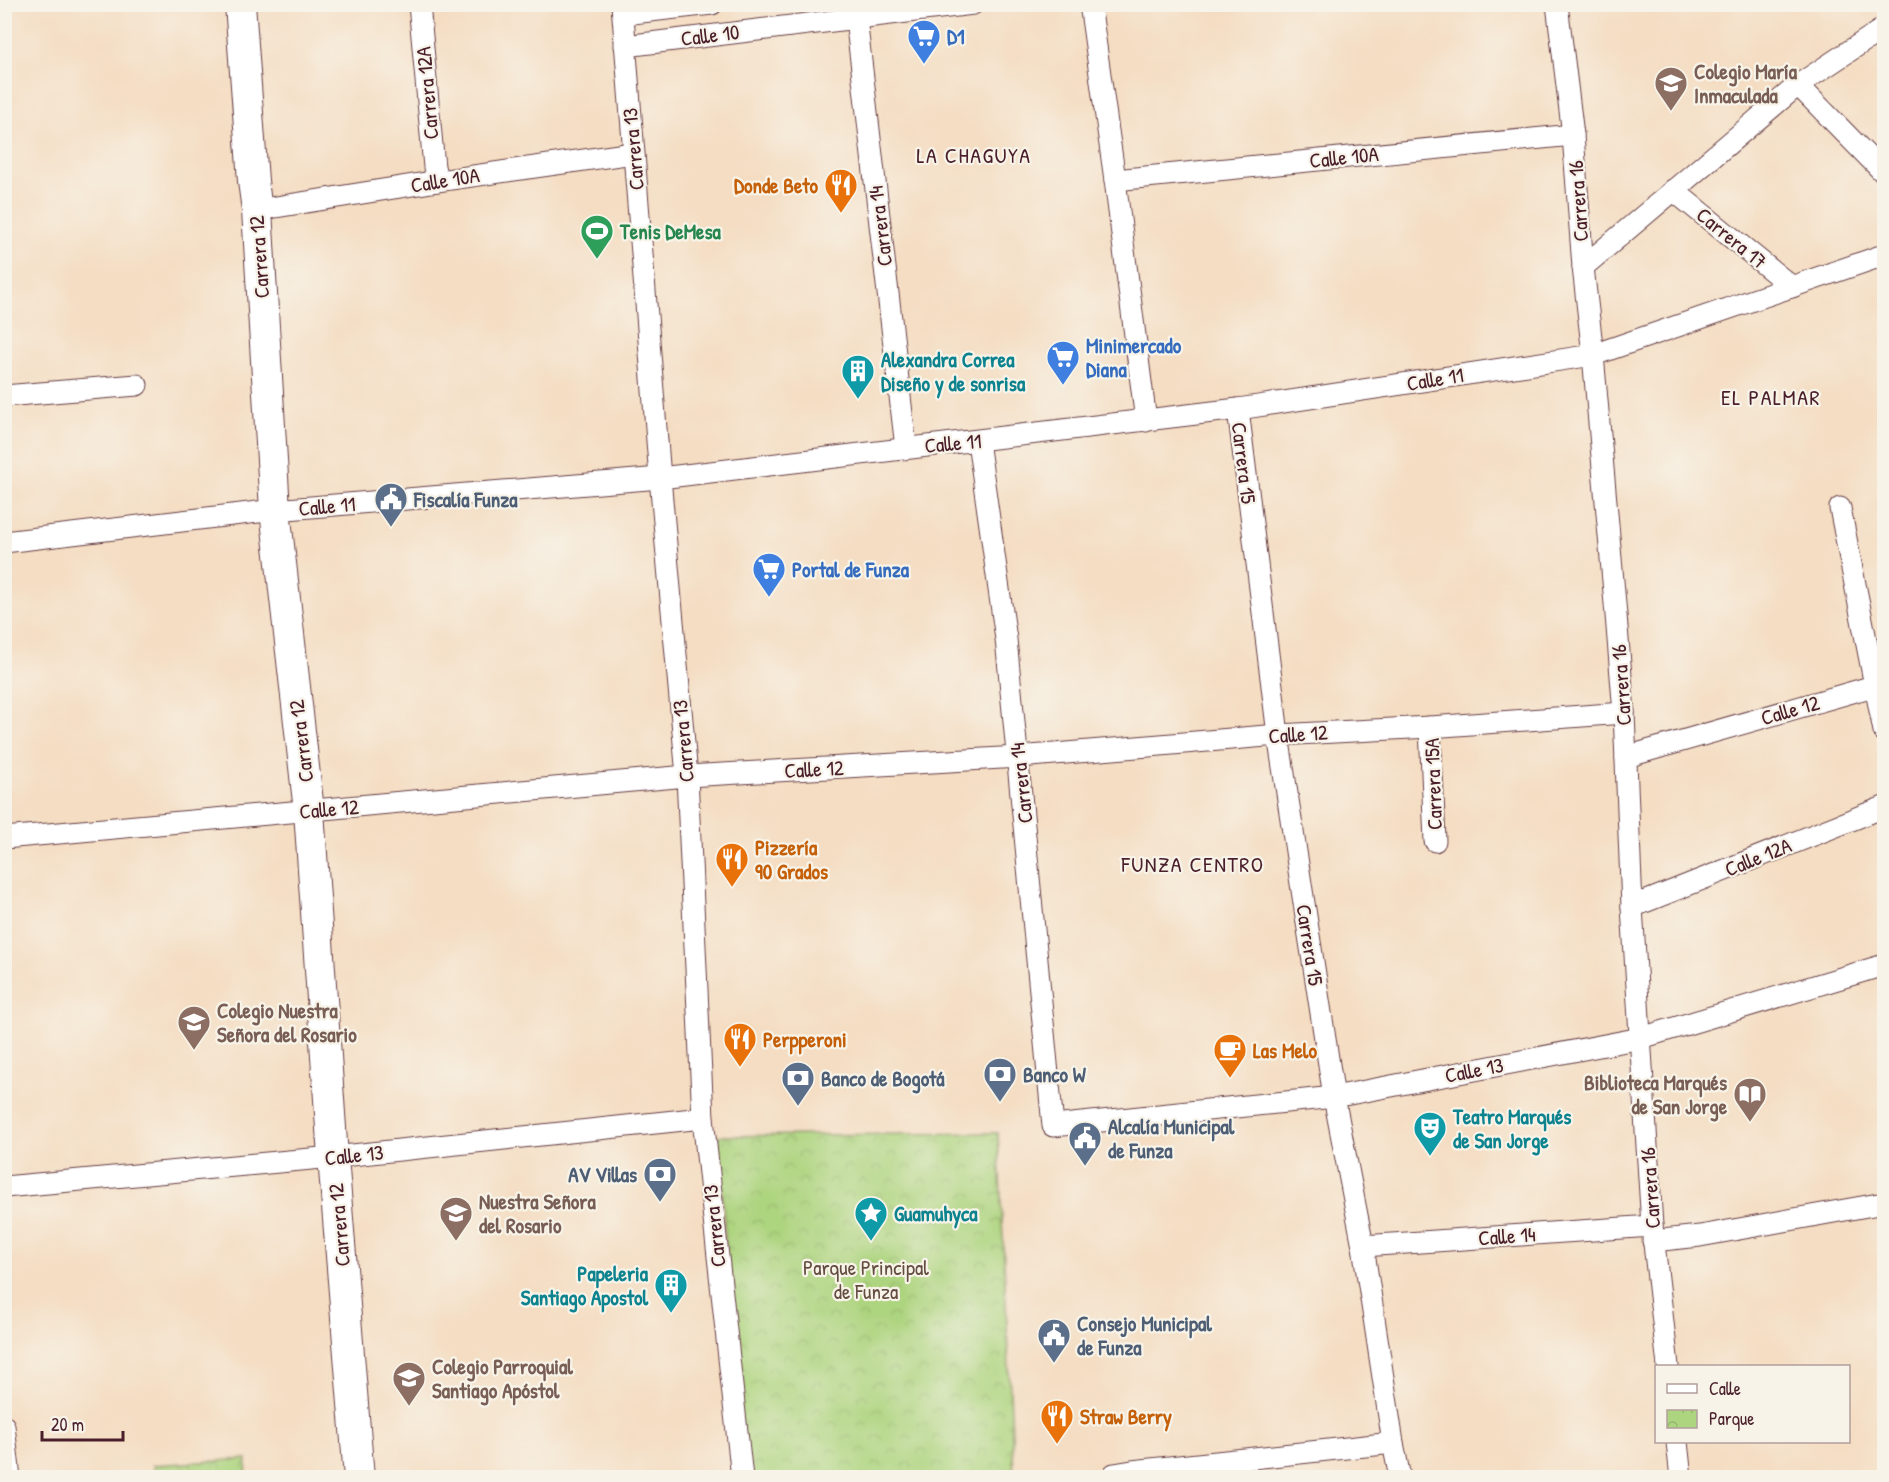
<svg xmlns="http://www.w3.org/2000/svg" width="1889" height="1482" font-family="'Patrick Hand',sans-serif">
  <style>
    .park { fill: url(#park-crowns); stroke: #7c7a55; stroke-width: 1.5 }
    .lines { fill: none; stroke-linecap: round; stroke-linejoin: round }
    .street-casing { stroke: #643c42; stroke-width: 23 }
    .secondary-casing { stroke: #643c42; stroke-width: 32 }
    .street { stroke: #fff; stroke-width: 21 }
    .secondary { stroke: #fff; stroke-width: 30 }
    .labels { text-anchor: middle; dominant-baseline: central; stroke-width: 4.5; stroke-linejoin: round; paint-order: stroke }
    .street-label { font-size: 21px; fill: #4a1f2b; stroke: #f7f3e8 }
    .shop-label { font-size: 21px; font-weight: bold; fill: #366cbe; stroke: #f7f3e8; text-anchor: start }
    .education-label { font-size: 21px; font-weight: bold; fill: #785e54; stroke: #f7f3e8; text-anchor: start }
    .food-label { font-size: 21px; font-weight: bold; fill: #c56008; stroke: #f7f3e8; text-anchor: start }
    .leisure-label { font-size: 21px; font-weight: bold; fill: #27864d; stroke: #f7f3e8; text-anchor: start }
    .culture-label { font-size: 21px; font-weight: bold; fill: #0d838f; stroke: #f7f3e8; text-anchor: start }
    .service-label { font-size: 21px; font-weight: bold; fill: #4e5e75; stroke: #f7f3e8; text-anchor: start }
    .park-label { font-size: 21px; fill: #634c40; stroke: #f7f3e8 }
    .neighbourhood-label { font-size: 22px; letter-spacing: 1.5px; fill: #4a1f2b; stroke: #f7f3e8 }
  </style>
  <defs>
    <pattern id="park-crowns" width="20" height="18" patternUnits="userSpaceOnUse" patternTransform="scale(1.5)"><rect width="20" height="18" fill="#add47f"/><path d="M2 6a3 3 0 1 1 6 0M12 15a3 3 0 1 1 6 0" fill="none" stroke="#96b66e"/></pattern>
  </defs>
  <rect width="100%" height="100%" fill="#f7f3e8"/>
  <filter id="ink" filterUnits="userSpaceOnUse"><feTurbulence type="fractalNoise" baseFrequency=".0167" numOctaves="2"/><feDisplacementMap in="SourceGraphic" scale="12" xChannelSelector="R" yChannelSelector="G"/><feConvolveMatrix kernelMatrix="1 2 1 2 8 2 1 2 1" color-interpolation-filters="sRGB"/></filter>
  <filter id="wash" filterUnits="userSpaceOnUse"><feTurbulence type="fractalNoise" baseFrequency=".008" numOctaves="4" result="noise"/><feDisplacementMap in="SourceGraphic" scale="24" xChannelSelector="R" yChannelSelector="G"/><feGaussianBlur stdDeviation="1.35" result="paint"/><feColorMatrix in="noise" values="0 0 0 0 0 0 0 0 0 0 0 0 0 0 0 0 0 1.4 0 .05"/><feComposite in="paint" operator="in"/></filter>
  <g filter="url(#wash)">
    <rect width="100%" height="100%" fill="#f4ddc2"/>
    <g class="park">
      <path d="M998 1133 1014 1477H742L718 1136Z"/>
      <path d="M247 1459 246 1477H156L153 1465Z"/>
    </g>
  </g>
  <g filter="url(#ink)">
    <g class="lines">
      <g class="street-casing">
        <g id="street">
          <path d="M419 4 434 167 438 181"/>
          <path d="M622 4 660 478 687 776 703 1118 742 1478"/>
          <path d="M853 4 856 18 906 448"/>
          <path d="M1090 4 1115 180 1146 421"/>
          <path d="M1557 4 1573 135 1583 267 1593 355 1616 615 1624 713 1632 907 1652 1226 1668 1366"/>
          <path d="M623 14 712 4"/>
          <path d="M625 46 973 4"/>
          <path d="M1798 85 1884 173"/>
          <path d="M1115 180 1573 135"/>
          <path d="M1673 190 1792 287"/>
          <path d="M257 210 438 181 633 153"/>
          <path d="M1583 267 1798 85 1884 28"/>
          <path d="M4 396 137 385"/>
          <path d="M1238 409 1278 735 1334 1097 1363 1246 1393 1443 1400 1478"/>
          <path d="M978 441 1006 639 1053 1126 1334 1097 1641 1038 1884 965"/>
          <path d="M1840 508 1884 731"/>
          <path d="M4 542 275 510 660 478 1238 409 1593 355 1884 255"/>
          <path d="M1430 727 1435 841"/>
          <path d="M1626 757 1884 683"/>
          <path d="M4 838 687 776 1019 757 1278 735 1430 727 1624 713"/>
          <path d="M1632 907 1884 807"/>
          <path d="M4 1187 333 1157 703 1118"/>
          <path d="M1653 1241 1700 1236 1884 1203"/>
          <path d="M1363 1246 1652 1226"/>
          <path d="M4 1426 10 1478"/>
          <path d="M1677 1442 1681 1478"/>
          <path d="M1115 1478 1114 1474 1132 1471 1393 1443"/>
        </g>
      </g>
      <g class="secondary-casing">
        <path id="secondary" d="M240 4 253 181 257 210 275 510 309 811 333 1157 359 1478"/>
      </g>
      <use href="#street" class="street"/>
      <use href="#secondary" class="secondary"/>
    </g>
  </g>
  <defs>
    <g id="supermarket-pin" transform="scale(1.725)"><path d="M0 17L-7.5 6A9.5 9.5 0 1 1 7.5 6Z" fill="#3f7fe0" stroke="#f7f3e8"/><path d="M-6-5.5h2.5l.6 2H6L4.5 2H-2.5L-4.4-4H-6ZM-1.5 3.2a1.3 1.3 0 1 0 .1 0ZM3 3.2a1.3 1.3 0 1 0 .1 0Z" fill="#fff"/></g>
    <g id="school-pin" transform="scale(1.725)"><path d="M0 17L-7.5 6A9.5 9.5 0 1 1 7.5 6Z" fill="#8d6e63" stroke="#f7f3e8"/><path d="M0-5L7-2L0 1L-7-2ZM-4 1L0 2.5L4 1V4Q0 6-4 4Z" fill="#fff"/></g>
    <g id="restaurant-pin" transform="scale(1.725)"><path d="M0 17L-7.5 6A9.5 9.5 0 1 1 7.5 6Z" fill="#e8710a" stroke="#f7f3e8"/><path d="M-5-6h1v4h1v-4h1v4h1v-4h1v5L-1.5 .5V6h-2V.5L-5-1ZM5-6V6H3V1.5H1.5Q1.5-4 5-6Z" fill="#fff"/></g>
    <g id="stadium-pin" transform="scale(1.725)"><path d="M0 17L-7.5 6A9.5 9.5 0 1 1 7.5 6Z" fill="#2e9e5b" stroke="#f7f3e8"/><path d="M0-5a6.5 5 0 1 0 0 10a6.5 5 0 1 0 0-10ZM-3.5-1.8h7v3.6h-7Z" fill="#fff"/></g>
    <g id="building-pin" transform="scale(1.725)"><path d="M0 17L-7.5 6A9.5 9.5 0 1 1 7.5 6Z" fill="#0f9aa8" stroke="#f7f3e8"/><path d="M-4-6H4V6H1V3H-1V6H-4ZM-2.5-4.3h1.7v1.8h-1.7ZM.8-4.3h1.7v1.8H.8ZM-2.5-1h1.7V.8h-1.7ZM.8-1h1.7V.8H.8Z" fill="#fff"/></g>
    <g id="civic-pin" transform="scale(1.725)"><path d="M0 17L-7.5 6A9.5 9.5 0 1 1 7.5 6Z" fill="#5c6f8a" stroke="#f7f3e8"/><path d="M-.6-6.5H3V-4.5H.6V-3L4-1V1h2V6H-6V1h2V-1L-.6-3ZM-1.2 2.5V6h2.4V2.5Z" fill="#fff"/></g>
    <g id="cafe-pin" transform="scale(1.725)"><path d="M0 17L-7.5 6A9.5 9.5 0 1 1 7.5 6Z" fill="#e8710a" stroke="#f7f3e8"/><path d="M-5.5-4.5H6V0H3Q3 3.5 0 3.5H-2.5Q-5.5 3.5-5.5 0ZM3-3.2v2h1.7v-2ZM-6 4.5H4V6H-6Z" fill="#fff"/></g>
    <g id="bank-pin" transform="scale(1.725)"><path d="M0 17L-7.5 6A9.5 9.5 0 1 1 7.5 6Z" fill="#5c6f8a" stroke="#f7f3e8"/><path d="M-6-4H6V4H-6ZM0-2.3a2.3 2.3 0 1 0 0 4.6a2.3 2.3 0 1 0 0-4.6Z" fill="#fff"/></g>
    <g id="library-pin" transform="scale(1.725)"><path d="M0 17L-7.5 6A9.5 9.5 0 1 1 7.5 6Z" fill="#8d6e63" stroke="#f7f3e8"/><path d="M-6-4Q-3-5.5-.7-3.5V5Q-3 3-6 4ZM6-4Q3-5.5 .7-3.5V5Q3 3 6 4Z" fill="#fff"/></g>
    <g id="theatre-pin" transform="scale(1.725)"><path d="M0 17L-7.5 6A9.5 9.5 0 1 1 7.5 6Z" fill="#0f9aa8" stroke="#f7f3e8"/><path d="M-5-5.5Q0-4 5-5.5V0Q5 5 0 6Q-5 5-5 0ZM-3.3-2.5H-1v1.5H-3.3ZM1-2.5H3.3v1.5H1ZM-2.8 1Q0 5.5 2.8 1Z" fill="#fff"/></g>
    <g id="sight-pin" transform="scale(1.725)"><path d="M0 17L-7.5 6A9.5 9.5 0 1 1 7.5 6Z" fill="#0f9aa8" stroke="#f7f3e8"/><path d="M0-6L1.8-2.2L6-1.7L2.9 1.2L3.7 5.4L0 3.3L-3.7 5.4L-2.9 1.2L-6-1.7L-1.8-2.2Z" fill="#fff"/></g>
  </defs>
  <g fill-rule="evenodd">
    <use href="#supermarket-pin" x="924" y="36"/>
    <use href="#school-pin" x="1671" y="83"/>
    <use href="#restaurant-pin" x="841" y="185"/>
    <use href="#stadium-pin" x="597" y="231"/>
    <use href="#supermarket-pin" x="1063" y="357"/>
    <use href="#building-pin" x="858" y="371"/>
    <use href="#civic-pin" x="391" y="499"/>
    <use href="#supermarket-pin" x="769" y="569"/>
    <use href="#restaurant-pin" x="732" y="859"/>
    <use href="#school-pin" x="194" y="1022"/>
    <use href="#restaurant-pin" x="740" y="1039"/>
    <use href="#cafe-pin" x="1230" y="1050"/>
    <use href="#bank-pin" x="1000" y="1074"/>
    <use href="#bank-pin" x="798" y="1078"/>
    <use href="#library-pin" x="1750" y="1094"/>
    <use href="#theatre-pin" x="1430" y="1128"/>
    <use href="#civic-pin" x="1085" y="1138"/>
    <use href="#bank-pin" x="660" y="1174"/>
    <use href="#school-pin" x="456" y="1213"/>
    <use href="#sight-pin" x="871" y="1213"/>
    <use href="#building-pin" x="671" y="1285"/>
    <use href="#civic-pin" x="1054" y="1335"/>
    <use href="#school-pin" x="409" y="1378"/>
    <use href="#restaurant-pin" x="1057" y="1416"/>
  </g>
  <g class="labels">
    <g class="street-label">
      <text transform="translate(710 35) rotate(-7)">Calle 10</text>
      <text transform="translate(427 93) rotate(-95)">Carrera 12A</text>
      <text transform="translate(633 149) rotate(-95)">Carrera 13</text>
      <text transform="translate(1344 157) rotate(-6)">Calle 10A</text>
      <text transform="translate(445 180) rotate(-9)">Calle 10A</text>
      <text transform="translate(1578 201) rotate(-94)">Carrera 16</text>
      <text transform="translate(880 226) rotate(-97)">Carrera 14</text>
      <text transform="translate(1732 238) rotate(39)">Carrera 17</text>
      <text transform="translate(259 257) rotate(-94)">Carrera 12</text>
      <text transform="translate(1435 379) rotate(-9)">Calle 11</text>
      <text transform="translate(953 443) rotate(-5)">Calle 11</text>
      <text transform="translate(1244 463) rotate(83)">Carrera 15</text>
      <text transform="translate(327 506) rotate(-5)">Calle 11</text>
      <text transform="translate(1621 685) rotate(-94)">Carrera 16</text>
      <text transform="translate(1790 710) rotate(-16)">Calle 12</text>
      <text transform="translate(1298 734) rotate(-4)">Calle 12</text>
      <text transform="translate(301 741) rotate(-97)">Carrera 12</text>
      <text transform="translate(683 741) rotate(-95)">Carrera 13</text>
      <text transform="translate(814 769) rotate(-3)">Calle 12</text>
      <text transform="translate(1021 783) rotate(-96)">Carrera 14</text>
      <text transform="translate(1433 784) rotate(-92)">Carrera 15A</text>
      <text transform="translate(329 809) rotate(-5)">Calle 12</text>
      <text transform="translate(1758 857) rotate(-22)">Calle 12A</text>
      <text transform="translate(1310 945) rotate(81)">Carrera 15</text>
      <text transform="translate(1474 1070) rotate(-11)">Calle 13</text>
      <text transform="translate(354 1155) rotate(-6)">Calle 13</text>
      <text transform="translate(1650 1188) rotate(-94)">Carrera 16</text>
      <text transform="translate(339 1225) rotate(-95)">Carrera 12</text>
      <text transform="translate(714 1226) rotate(-96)">Carrera 13</text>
      <text transform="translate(1507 1236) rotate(-4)">Calle 14</text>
    </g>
    <g class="shop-label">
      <text x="947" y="36">D1</text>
      <text x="1086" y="345">Minimercado<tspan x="1086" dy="24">Diana</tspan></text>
      <text x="792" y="569">Portal de Funza</text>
    </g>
    <g class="education-label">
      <text x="1694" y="71">Colegio María<tspan x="1694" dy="24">Inmaculada</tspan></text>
      <text x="217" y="1010">Colegio Nuestra<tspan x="217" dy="24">Señora del Rosario</tspan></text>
      <text x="1727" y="1082" text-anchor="end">Biblioteca Marqués<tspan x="1727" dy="24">de San Jorge</tspan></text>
      <text x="479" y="1201">Nuestra Señora<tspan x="479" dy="24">del Rosario</tspan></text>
      <text x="432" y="1366">Colegio Parroquial<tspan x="432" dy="24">Santiago Apóstol</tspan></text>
    </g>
    <g class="food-label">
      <text x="818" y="185" text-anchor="end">Donde Beto</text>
      <text x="755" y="847">Pizzería<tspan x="755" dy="24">90 Grados</tspan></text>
      <text x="763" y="1039">Perpperoni</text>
      <text x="1253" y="1050">Las Melo</text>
      <text x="1080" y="1416">Straw Berry</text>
    </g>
    <g class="leisure-label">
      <text x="620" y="231">Tenis DeMesa</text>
    </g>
    <g class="culture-label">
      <text x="881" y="359">Alexandra Correa<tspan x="881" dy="24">Diseño y de sonrisa</tspan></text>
      <text x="1453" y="1116">Teatro Marqués<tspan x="1453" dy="24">de San Jorge</tspan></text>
      <text x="894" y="1213">Guamuhyca</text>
      <text x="648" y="1273" text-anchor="end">Papeleria<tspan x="648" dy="24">Santiago Apostol</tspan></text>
    </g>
    <g class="service-label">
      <text x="414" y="499">Fiscalía Funza</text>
      <text x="1023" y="1074">Banco W</text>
      <text x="821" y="1078">Banco de Bogotá</text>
      <text x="1108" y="1126">Alcalía Municipal<tspan x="1108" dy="24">de Funza</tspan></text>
      <text x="637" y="1174" text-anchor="end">AV Villas</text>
      <text x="1077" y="1323">Consejo Municipal<tspan x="1077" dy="24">de Funza</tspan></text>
    </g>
    <g class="park-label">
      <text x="866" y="1267">Parque Principal<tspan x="866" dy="24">de Funza</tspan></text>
    </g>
    <g class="neighbourhood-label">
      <text x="974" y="155">LA CHAGUYA</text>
      <text x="1771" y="397">EL PALMAR</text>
      <text x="1193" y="864">FUNZA CENTRO</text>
    </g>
  </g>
  <rect width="1889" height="1482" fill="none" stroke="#f7f3e8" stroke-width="24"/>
  <rect x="1655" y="1365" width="195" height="78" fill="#f7f3e8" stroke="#b29e9c" stroke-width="1.5"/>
  <rect x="1667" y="1384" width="30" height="9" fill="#ffffff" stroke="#b29e9c" stroke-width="1.5"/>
  <text x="1709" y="1395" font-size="18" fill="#4a1f2b">Calle</text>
  <rect x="1667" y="1410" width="30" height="18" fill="url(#park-crowns)" stroke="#b29e9c" stroke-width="1.5"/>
  <text x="1709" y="1425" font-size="18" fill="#4a1f2b">Parque</text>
  <path d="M42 1431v9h81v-9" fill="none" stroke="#4a1f2b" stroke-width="3"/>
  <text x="51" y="1431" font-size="18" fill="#4a1f2b" stroke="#f7f3e8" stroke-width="4.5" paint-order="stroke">20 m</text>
</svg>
